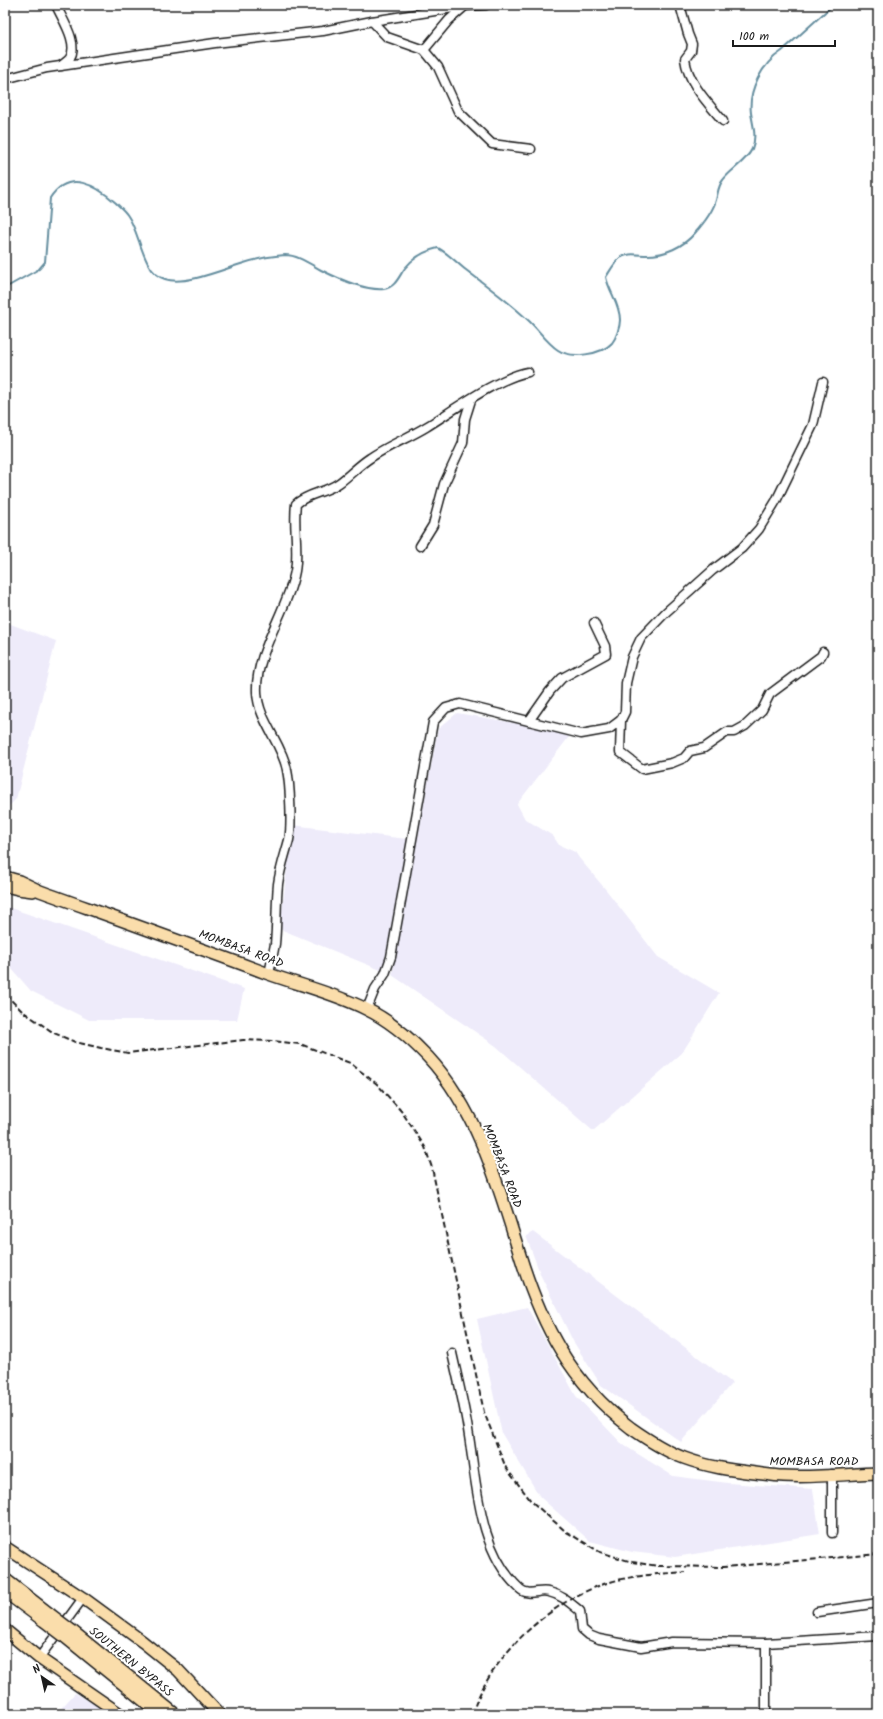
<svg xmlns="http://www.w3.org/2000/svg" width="883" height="1719" font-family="Kalam,sans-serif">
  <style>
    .built { fill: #eeebfa }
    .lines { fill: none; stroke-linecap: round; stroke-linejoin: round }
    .stream { stroke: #658e9f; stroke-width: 2 }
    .minor-casing { stroke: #1c1c1c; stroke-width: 11 }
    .highway-casing { stroke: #1c1c1c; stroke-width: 14 }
    .minor { stroke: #fff; stroke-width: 8 }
    .highway { stroke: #faddab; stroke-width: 11 }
    .rail { stroke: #1c1c1c; stroke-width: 2; stroke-dasharray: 6 3; stroke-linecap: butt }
    .highway-bridge-casing { stroke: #1c1c1c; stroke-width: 14; stroke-linecap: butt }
    .highway-bridge { stroke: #faddab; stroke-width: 11 }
    .labels { text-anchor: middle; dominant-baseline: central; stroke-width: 4; stroke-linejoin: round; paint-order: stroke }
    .street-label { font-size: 12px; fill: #1c1c1c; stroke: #fff }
  </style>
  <rect width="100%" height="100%" fill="#fff"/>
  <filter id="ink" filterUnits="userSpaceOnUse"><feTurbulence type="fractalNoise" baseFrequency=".025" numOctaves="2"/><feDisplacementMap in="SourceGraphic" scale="8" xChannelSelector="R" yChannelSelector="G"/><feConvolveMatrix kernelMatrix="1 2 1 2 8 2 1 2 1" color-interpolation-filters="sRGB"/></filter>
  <g filter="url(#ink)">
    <g class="built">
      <path d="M5 622 56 641 16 799 5 810Z"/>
      <path d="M457 713 572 733 517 804 525 819 553 836 559 845 575 852 579 858 607 891 658 957 719 993 682 1053 593 1131 496 1046 392 975 438 729Z"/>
      <path d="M292 825 407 839 383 971 280 929Z"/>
      <path d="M5 906 244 989 237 1020H89L31 991 5 961Z"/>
      <path d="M533 1232 732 1383 681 1442 601 1385 573 1341 541 1276 526 1236Z"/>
      <path d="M527 1307 576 1396 622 1444 673 1476 728 1483 813 1489 820 1534 675 1557 632 1552 590 1541 540 1497 502 1434 477 1319Z"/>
      <path d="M75 1693 110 1714H56Z"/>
    </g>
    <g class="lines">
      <path class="stream" d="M5 288 39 269 45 262 50 198C69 169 96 185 116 203 120 207 125 211 128 216 141 235 142 272 165 279 185 286 224 269 244 263 256 259 272 256 285 255 298 255 310 264 321 270 337 278 366 291 384 289 396 287 399 276 405 268 413 258 425 251 438 248 449 254 457 263 466 270 488 287 508 301 528 320 538 329 547 343 558 350 571 359 601 355 612 343 616 338 620 327 620 320 620 304 609 292 606 277 610 271 614 263 620 258 628 252 638 255 647 255 665 255 683 247 695 233 703 224 713 211 716 200 718 193 718 186 723 180 731 169 746 162 752 149 757 136 753 126 751 113 748 90 762 64 782 51L833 5"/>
      <g class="minor-casing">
        <g id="minor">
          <path d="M56 5C62 19 79 43 70 58 68 61 64 63 61 66"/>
          <path d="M680 5 688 34 692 44 691 51 685 59C688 83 708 103 723 121"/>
          <path d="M372 21 387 37 424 50 438 67 458 111 492 144 531 149"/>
          <path d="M424 50 449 20 465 6"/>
          <path d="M5 79 47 68 215 43 323 31 372 21 466 6 486 5"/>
          <path d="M420 546 433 525 444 484 463 443 465 419 471 400"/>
          <path d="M621 720 620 752 642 769 672 763 684 758 690 751 704 748 727 732H734L745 726 762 710 770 694 821 656 823 652"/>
          <path d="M529 721 550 691 562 678 606 654 605 646 594 623"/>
          <path d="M269 974C271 964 273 954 275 944 277 924 276 904 278 884 280 869 285 855 289 840 292 826 290 784 287 770 282 743 258 720 257 692 255 652 288 610 295 571 299 549 293 526 296 504 308 493 325 493 339 483 350 475 359 465 370 458 387 446 408 438 426 427 454 410 497 378 528 372"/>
          <path d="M367 1009 375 989 385 974 391 957 433 722 446 708 460 704 581 734 609 729 621 720 625 712 626 683 632 657 641 638 666 612 713 570 742 548 759 529 776 501 813 425 823 382"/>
          <path d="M452 1353C458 1380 465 1408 469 1436 477 1487 479 1552 520 1589 529 1597 539 1589 549 1592 562 1595 570 1603 580 1611L582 1629 589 1635 599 1639 641 1647 672 1642 766 1643 878 1636"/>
          <path d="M832 1474V1533"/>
          <path d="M817 1612 878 1603"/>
          <path d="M766 1643V1714"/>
          <path d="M39 1658 83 1598"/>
        </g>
      </g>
      <g class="highway-casing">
        <g id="highway">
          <path d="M5 877 19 881 40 891C115 918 191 945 266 973 299 985 334 993 366 1009 389 1020 410 1038 428 1057 477 1110 498 1184 519 1252 541 1324 570 1382 631 1428 648 1440 665 1451 684 1458 708 1467 731 1470 755 1473 764 1474 774 1476 783 1476 814 1478 847 1474 878 1473"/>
          <path d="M5 886 18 889 33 891"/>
          <path d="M5 1547 83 1598 143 1642 178 1670 219 1714"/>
          <path d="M5 1579 50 1614"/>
          <path d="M5 1592 44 1621"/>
          <path d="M5 1630 39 1658 120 1714"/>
          <path d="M71 1630 175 1714"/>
          <path d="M65 1637 160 1714"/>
        </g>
      </g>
      <use href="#minor" class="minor"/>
      <use href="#highway" class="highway"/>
      <g class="rail">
        <path d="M5 994 22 1011 54 1033 75 1042 101 1048 128 1053 243 1040 272 1041 300 1044 350 1063 377 1084 402 1112 425 1147 432 1168 484 1412 506 1468 531 1501 565 1531 600 1552 632 1562 658 1566 723 1567 878 1554"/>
        <path d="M472 1714C490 1656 550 1601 607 1583 632 1575 660 1574 685 1572"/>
      </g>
      <g class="highway-bridge-casing">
        <g id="highway-bridge">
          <path d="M50 1614 71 1630"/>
          <path d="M44 1621 65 1637"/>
        </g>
      </g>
      <use href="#highway-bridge" class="highway-bridge"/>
    </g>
  </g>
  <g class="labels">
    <g class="street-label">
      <text transform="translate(241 949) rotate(20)">MOMBASA ROAD</text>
      <text transform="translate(502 1166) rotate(69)">MOMBASA ROAD</text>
      <text x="814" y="1461">MOMBASA ROAD</text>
      <text transform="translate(131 1662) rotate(39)">SOUTHERN BYPASS</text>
    </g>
  </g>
  <rect width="883" height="1719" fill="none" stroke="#fff" stroke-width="20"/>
  <rect x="10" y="10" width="863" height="1699" fill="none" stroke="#1c1c1c" stroke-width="1.5" filter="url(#ink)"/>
  <g transform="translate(42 1677) rotate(326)" stroke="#ffffff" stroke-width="3" paint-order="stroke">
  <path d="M0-3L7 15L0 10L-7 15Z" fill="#1c1c1c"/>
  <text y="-6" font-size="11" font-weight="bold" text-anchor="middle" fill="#1c1c1c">N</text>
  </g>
  <path d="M733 40v6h102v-6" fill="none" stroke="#1c1c1c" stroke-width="2"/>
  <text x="739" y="40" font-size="12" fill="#1c1c1c" stroke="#ffffff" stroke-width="3" paint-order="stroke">100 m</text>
</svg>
